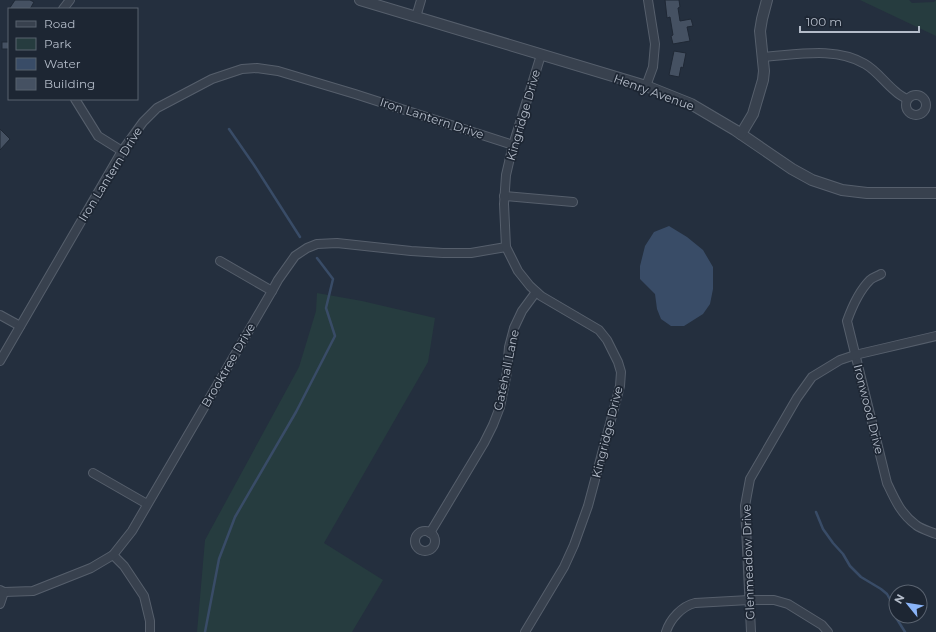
<svg xmlns="http://www.w3.org/2000/svg" width="936" height="632" font-family="Montserrat,sans-serif">
  <style>
    .green { fill: #263c3f }
    .water { fill: #394c67 }
    .lines { fill: none; stroke-linecap: round; stroke-linejoin: round }
    .stream { stroke: #394c67; stroke-width: 2.5 }
    .building { fill: #455162; stroke: #1f2835 }
    .minor-casing { stroke: #565f6c; stroke-width: 10 }
    .tertiary-casing { stroke: #565f6c; stroke-width: 12 }
    .minor { stroke: #38414e; stroke-width: 8 }
    .tertiary { stroke: #38414e; stroke-width: 10 }
    .labels { text-anchor: middle; dominant-baseline: central; stroke-width: 3.5; stroke-linejoin: round; paint-order: stroke }
    .street-label { font-size: 12px; fill: #b4bcc9; stroke: #1d2633 }
  </style>
  <rect width="100%" height="100%" fill="#242f3e"/>
  <g class="green">
    <path d="M860 0H909L912 3 934 2 936 0V36Z"/>
    <path d="M317 293 362 301 435 318 428 362 324 543 383 580 352 632H197L205 540 299 367 316 311Z"/>
  </g>
  <path class="water" d="M669 226 687 237 703 250 713 267V289L710 304 703 314 684 326H671L661 319 657 309 655 294 640 279V266L645 246 654 232Z"/>
  <g class="lines">
    <g class="stream">
      <path d="M229 129 254 165 300 237"/>
      <path d="M816 512 823 529 833 543 843 554 850 566 861 577 881 589 887 594 891 601 895 616 905 632"/>
      <path d="M205 632 219 559 235 517 296 412 335 336 326 308 333 279 317 258"/>
    </g>
  </g>
  <g class="building">
    <path d="M15 0H30L34 2 30 9H9Z"/>
    <path d="M665 0H679L680 7 678 8 680 21 691 19 693 26 687 27 690 41 673 44 671 36 673 35 670 17 667 18Z"/>
    <rect x="2" y="42" width="7" height="7"/>
    <path d="M674 51 686 53 683 68 681 67 679 77 669 75Z"/>
    <path d="M0 129 10 139 0 150Z"/>
  </g>
  <g class="lines">
    <g class="minor-casing">
      <g id="minor">
        <path d="M63 9 70 0"/>
        <path d="M416 17 421 0"/>
        <path d="M763 57C795 55 836 46 865 64 877 71 884 82 895 91 898 94 903 97 907 99"/>
        <path d="M646 86 653 67 655 44 648 0"/>
        <circle cx="916" cy="105" r="10"/>
        <path d="M75 99 98 136 122 151"/>
        <path d="M504 196 573 202"/>
        <path d="M220 261 272 291"/>
        <path d="M881 274C878 276 873 277 870 280 859 291 852 307 847 321L887 483C895 500 901 514 916 525 921 529 929 531 936 534"/>
        <path d="M0 315 20 326"/>
        <path d="M0 361 122 151 143 122 157 108 212 79 242 69 257 68 278 71 355 94 513 145"/>
        <path d="M93 473 147 504"/>
        <circle cx="425" cy="541" r="10"/>
        <path d="M430 533 484 443 493 425 500 407 507 372 509 347 514 328 522 311 536 292"/>
        <path d="M113 555 124 566 144 596 150 621V632"/>
        <path d="M0 590 4 592 33 591 91 568 113 555 132 531 272 291 278 280 295 256 307 248 317 244 337 243 411 251 443 253H471L506 247"/>
        <path d="M0 604 4 592"/>
        <path d="M525 632 564 567 574 545 588 506 620 386 621 372 618 362 607 340 599 330 541 296 530 286 518 271 506 247 504 204 506 175 513 145 541 55"/>
        <path d="M666 632C670 619 682 606 695 603L749 600H774L788 604 822 625 828 632"/>
        <path d="M751 632 745 506 750 479 797 398 812 377 840 360 855 355 936 336"/>
      </g>
    </g>
    <g class="tertiary-casing">
      <g id="tertiary">
        <path d="M360 0 646 86 691 104 735 130 792 169 812 180 842 190 867 193H936"/>
        <path d="M741 134 753 114 763 80 764 71 760 31 762 19 767 0"/>
      </g>
    </g>
    <use href="#minor" class="minor"/>
    <use href="#tertiary" class="tertiary"/>
  </g>
  <g class="labels">
    <g class="street-label">
      <text transform="translate(654 92) rotate(20)">Henry Avenue</text>
      <text transform="translate(523 115) rotate(-74)">Kingridge Drive</text>
      <text transform="translate(432 118) rotate(18)">Iron Lantern Drive</text>
      <text transform="translate(110 174) rotate(-58)">Iron Lantern Drive</text>
      <text transform="translate(228 365) rotate(-60)">Brooktree Drive</text>
      <text transform="translate(506 370) rotate(-78)">Gatehall Lane</text>
      <text transform="translate(869 409) rotate(76)">Ironwood Drive</text>
      <text transform="translate(607 432) rotate(-76)">Kingridge Drive</text>
      <text transform="translate(748 562) rotate(-92)">Glenmeadow Drive</text>
    </g>
  </g>
  <rect x="8" y="8" width="130" height="92" fill="#1d2633" stroke="#59626f"/>
  <rect x="16" y="21" width="20" height="6" fill="#38414e" stroke="#59626f"/>
  <text x="44" y="28" font-size="12" fill="#b4bcc9">Road</text>
  <rect x="16" y="38" width="20" height="12" fill="#263c3f" stroke="#59626f"/>
  <text x="44" y="48" font-size="12" fill="#b4bcc9">Park</text>
  <rect x="16" y="58" width="20" height="12" fill="#394c67" stroke="#59626f"/>
  <text x="44" y="68" font-size="12" fill="#b4bcc9">Water</text>
  <rect x="16" y="78" width="20" height="12" fill="#455162" stroke="#59626f"/>
  <text x="44" y="88" font-size="12" fill="#b4bcc9">Building</text>
  <g transform="translate(908 604) rotate(300)"><circle r="19" fill="#1d2633" stroke="#59626f"/>
  <path d="M0-3L7 15L0 10L-7 15Z" fill="#8ab4f8"/>
  <text y="-6" font-size="11" font-weight="bold" text-anchor="middle" fill="#b4bcc9">N</text>
  </g>
  <path d="M800 26v6h119v-6" fill="none" stroke="#b4bcc9" stroke-width="2"/>
  <text x="806" y="26" font-size="12" fill="#b4bcc9" stroke="#1d2633" stroke-width="3" paint-order="stroke">100 m</text>
</svg>
